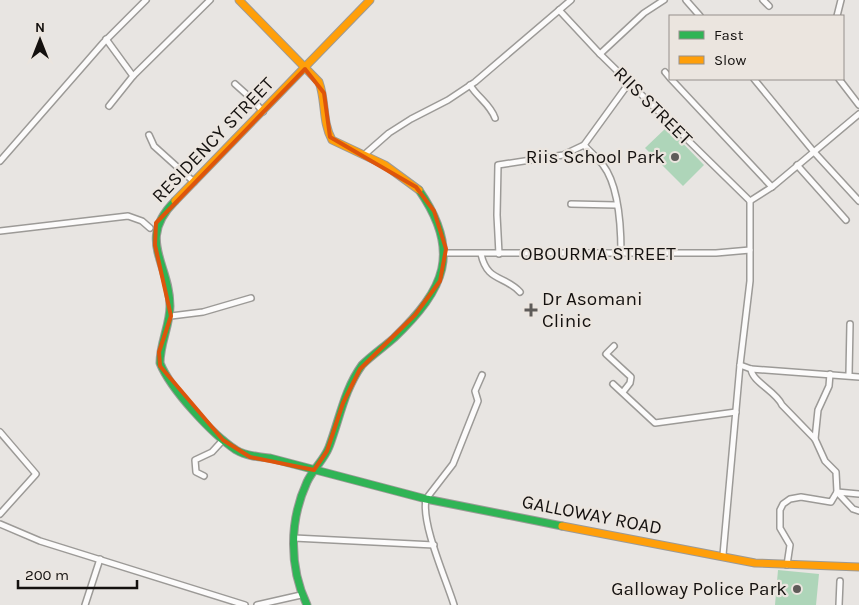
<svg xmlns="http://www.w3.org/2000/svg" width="859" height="605" font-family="Karla,sans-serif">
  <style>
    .green { fill: #aed5b9 }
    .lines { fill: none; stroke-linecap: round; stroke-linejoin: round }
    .street-casing { stroke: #9c9a97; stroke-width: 8 }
    .fast-casing { stroke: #9c9a97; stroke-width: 9 }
    .slow-casing { stroke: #9c9a97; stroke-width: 9 }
    .street { stroke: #fcfbfb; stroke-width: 5 }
    .fast { stroke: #30b455; stroke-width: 7 }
    .slow { stroke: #ff9f0a; stroke-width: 7 }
    .marked { fill: none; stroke: #dd550c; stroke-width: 4; stroke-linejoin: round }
    .poi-dot { fill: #5e5b59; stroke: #ebe5df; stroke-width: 2 }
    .labels { text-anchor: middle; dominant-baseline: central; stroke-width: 4.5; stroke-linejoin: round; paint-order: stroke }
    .street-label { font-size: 19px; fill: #14110f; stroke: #ebe5df }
    .poi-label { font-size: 19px; fill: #14110f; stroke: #ebe5df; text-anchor: end }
  </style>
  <rect width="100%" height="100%" fill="#e8e5e2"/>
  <g class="green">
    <path d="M667 127 704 165 683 186 645 148Z"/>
    <path d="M778 570 819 574 816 605H775Z"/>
  </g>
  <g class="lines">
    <g class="street-casing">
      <g id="street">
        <path d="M686 0 700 16"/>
        <path d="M763 0 769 6"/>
        <path d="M559 10 600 54 750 201"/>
        <path d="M837 16 841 0"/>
        <path d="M106 39 133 76"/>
        <path d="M600 54 644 13 664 0"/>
        <path d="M665 72 670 78"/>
        <path d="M671 79 772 187"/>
        <path d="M754 79 814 152 859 201"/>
        <path d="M839 79 859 105"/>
        <path d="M235 84 254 101 263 112"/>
        <path d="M470 85C478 98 490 104 495 118"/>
        <path d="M109 106 133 76 210 0"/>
        <path d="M149 135 154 146 194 182"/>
        <path d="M584 145C590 152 598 158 603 165 619 186 621 228 621 253"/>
        <path d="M364 155 389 133 411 119 448 100 475 82 571 0"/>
        <path d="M0 161 104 42 146 0"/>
        <path d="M797 165 846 220"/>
        <path d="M750 201 772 187 859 114"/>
        <path d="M571 204 616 205"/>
        <path d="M0 231 128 216 142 221 150 228"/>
        <path d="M446 253H716L750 250"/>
        <path d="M481 254C487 282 504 275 520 292"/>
        <path d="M499 254 497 215 498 165 563 155 584 145 629 83"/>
        <path d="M171 316 203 312 251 298"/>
        <path d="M614 346 606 354 631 377 630 383 623 392"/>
        <path d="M740 365 751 369 859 377"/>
        <path d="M751 369C752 382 776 391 782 405L815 439 825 461 836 472 837 492 853 509 859 511"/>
        <path d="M849 374 850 324"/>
        <path d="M613 384 655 423 736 412"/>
        <path d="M0 432 36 474 0 514"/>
        <path d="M815 439 818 410 829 386 830 374"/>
        <path d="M204 476 196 472 195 460 212 452 223 440"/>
        <path d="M0 524 40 541 245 605"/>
        <path d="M294 538 434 545"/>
        <path d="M723 555 740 365 750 281V201"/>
        <path d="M787 565 790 545 780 528V510L783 504 790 499 801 497 831 502 837 492 859 494"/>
        <path d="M85 605 100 559"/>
        <path d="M257 605 301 595"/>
        <path d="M454 605C446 579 421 524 426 499L453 464 478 401 475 391 482 375"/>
        <path d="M839 605 840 581"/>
      </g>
    </g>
    <g class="fast-casing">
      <g id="fast">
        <path d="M175 201C136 240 170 263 170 306 170 325 160 343 160 363 171 390 212 434 236 450 246 456 259 457 270 458L426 499 562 526"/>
        <path d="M307 605C289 567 289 521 307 482 313 469 324 460 329 447 340 418 344 390 362 365 372 355 384 347 394 338 445 289 462 252 419 190"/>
      </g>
    </g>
    <g class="slow-casing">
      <g id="slow">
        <path d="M239 0 319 82C326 101 322 122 332 140L385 165 419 190"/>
        <path d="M175 201 370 0"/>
        <path d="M562 526 755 563 859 567"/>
      </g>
    </g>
    <use href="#street" class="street"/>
    <use href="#fast" class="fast"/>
    <use href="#slow" class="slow"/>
  </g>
  <path class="marked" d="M305 69 324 93 330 137 416 187 434 211 446 249 440 281 415 315 360 369 343 403 327 451 314 470 250 457 223 440 160 366 159 352 171 316 155 245 156 223Z"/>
  <g class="poi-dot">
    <circle cx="675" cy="157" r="5"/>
    <path d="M528.5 302.5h5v5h5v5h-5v5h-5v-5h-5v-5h5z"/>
    <circle cx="797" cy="589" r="5"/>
  </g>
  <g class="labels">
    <g class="street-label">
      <text transform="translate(653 106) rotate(45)">RIIS STREET</text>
      <text transform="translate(213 140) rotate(-46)">RESIDENCY STREET</text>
      <text x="598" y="254">OBOURMA STREET</text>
      <text transform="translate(592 515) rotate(11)">GALLOWAY ROAD</text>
    </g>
    <g class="poi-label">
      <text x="665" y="157">Riis School Park</text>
      <text x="542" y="299" text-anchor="start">Dr Asomani<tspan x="542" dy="22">Clinic</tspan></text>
      <text x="787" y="589">Galloway Police Park</text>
    </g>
  </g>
  <rect x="669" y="15" width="175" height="65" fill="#ebe5df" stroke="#95908c"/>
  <rect x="679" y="31" width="25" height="8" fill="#30b455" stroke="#95908c"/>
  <text x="714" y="40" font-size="15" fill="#14110f">Fast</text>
  <rect x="679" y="56" width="25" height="8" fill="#ff9f0a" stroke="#95908c"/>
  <text x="714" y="65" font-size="15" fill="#14110f">Slow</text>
  <g transform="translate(40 40)" stroke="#ebe5df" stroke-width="4" paint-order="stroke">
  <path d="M0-4L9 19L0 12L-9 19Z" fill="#14110f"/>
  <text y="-8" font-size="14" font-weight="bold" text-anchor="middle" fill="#14110f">N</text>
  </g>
  <path d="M18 580v8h119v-8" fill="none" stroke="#14110f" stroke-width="2.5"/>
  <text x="25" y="580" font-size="15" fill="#14110f" stroke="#ebe5df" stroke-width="4" paint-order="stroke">200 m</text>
</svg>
